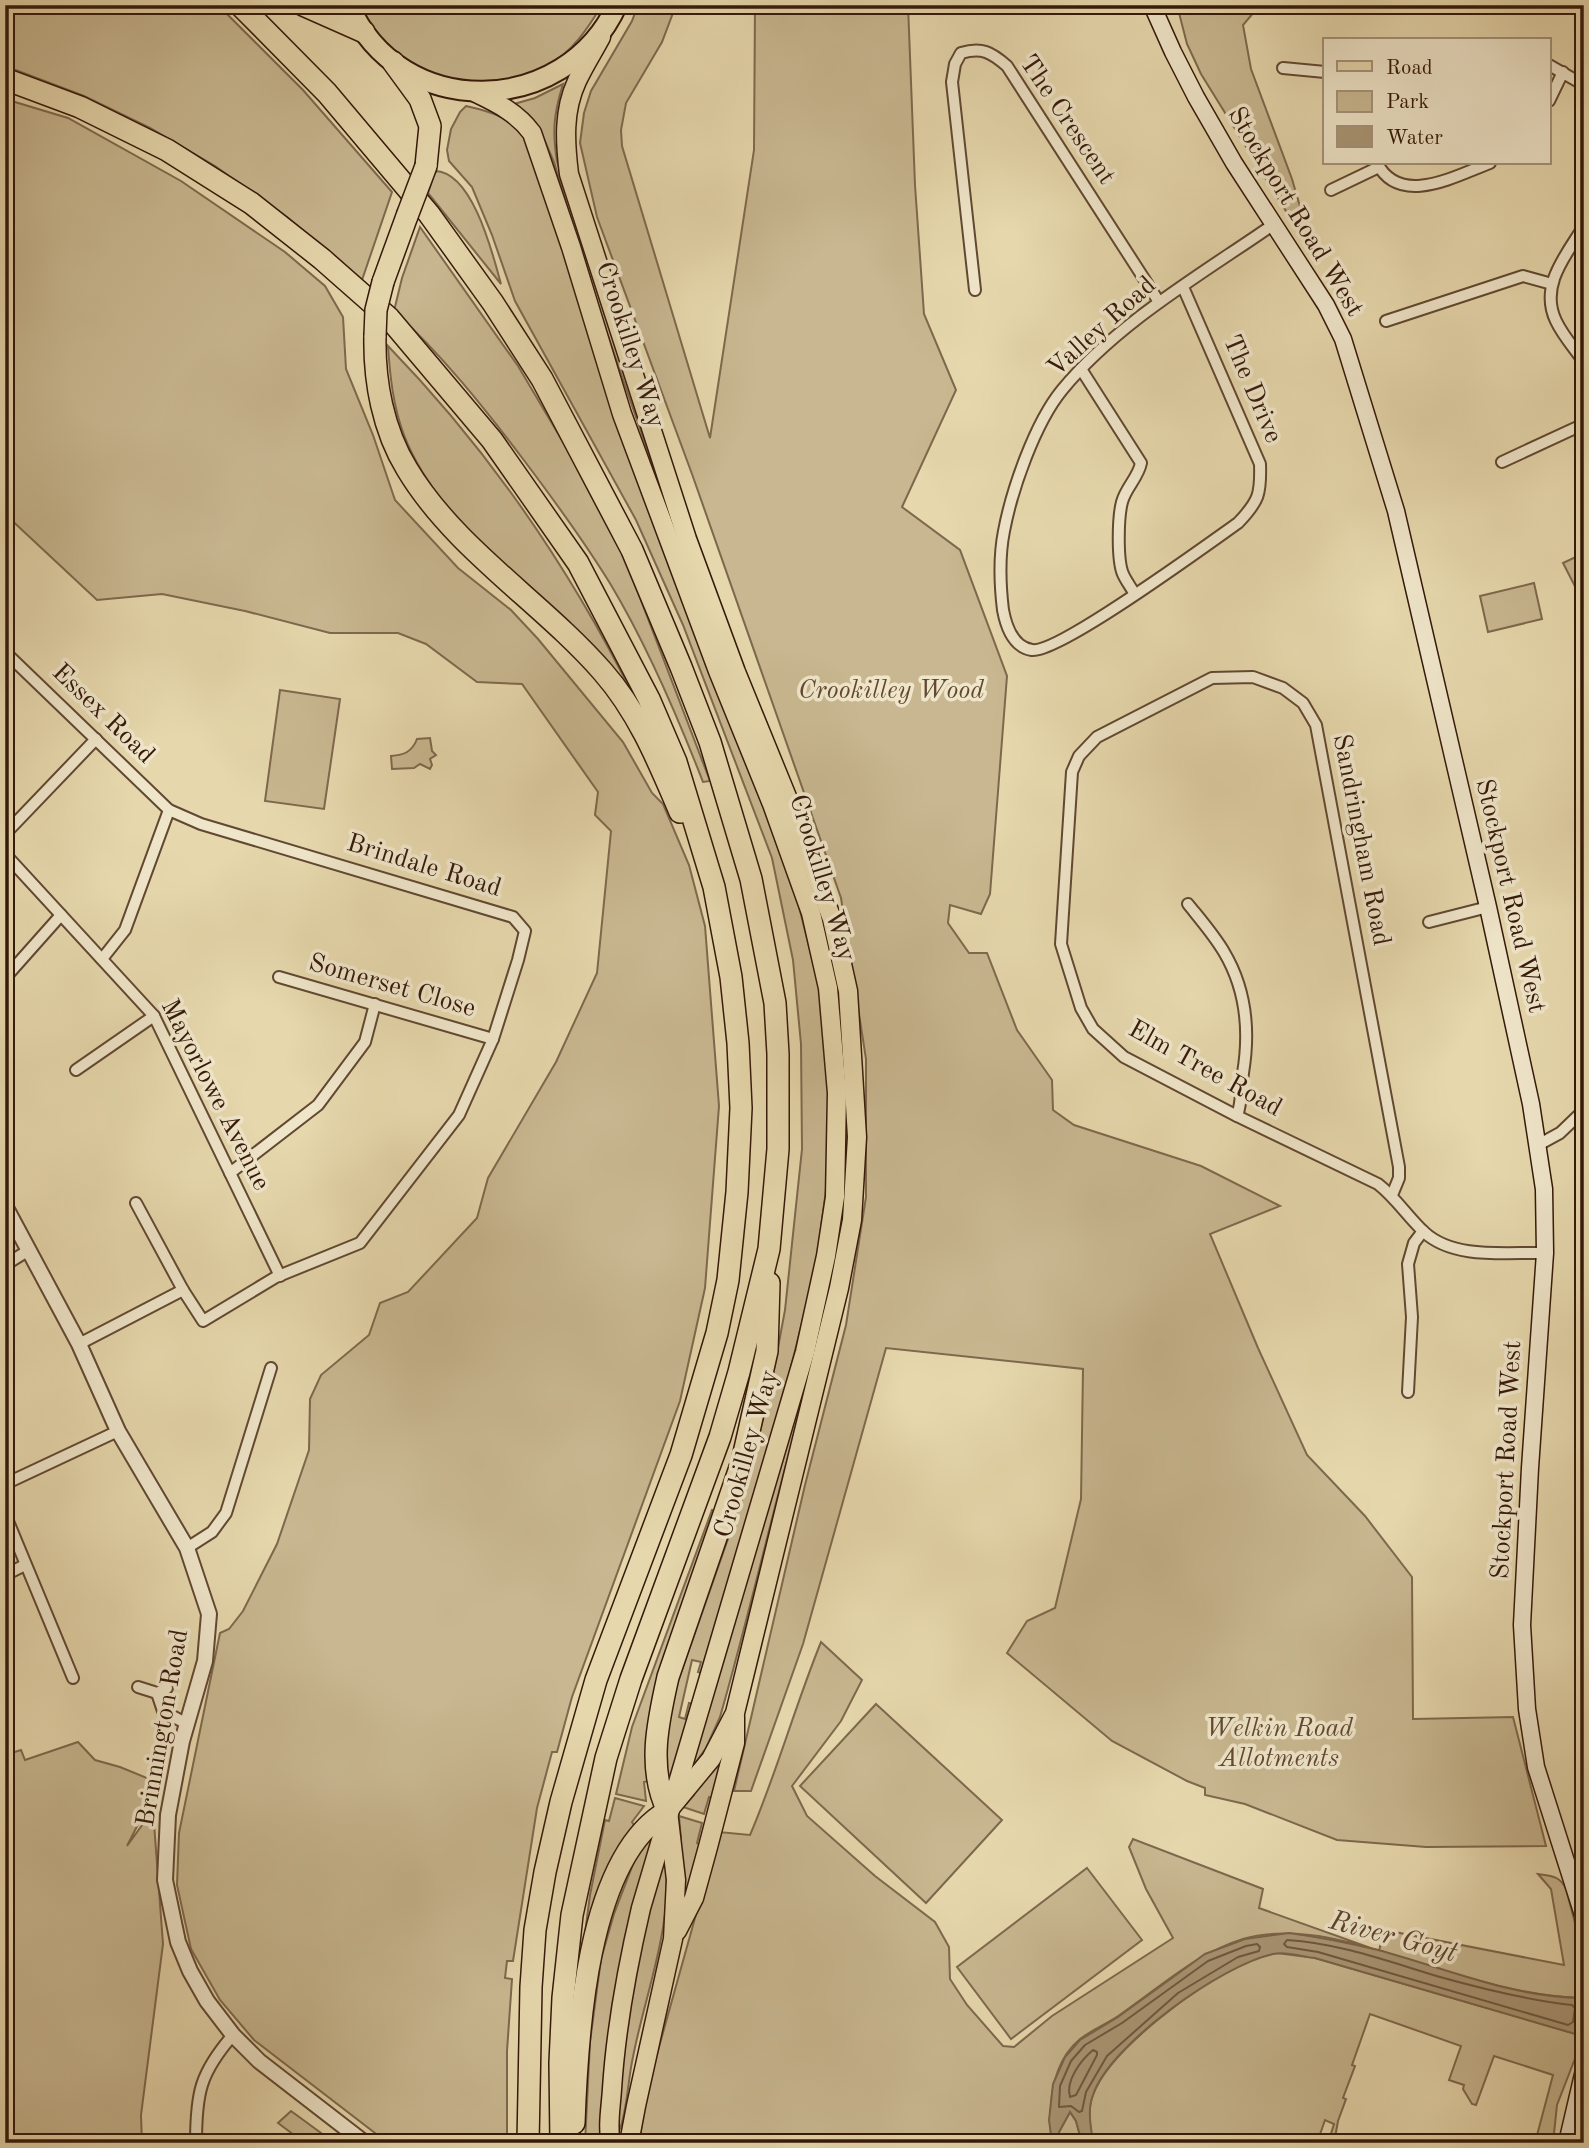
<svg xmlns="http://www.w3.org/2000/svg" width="1589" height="2148" font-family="'Old Standard TT',serif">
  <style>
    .green { fill: #c8b790; stroke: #7e684d; stroke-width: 2 }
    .water { fill: #aa9675; stroke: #7b644a; stroke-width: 2 }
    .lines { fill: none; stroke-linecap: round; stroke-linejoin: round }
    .shore { stroke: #705840; stroke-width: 2 }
    .minor-casing { stroke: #614832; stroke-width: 14 }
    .tertiary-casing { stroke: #614832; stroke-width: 18 }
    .secondary-casing { stroke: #35190a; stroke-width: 19 }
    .primary-casing { stroke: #35190a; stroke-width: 21 }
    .trunk-casing { stroke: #35190a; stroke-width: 23 }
    .motorway-casing { stroke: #35190a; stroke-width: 24 }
    .minor { stroke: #efe5c9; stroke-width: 10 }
    .tertiary { stroke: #efe5c9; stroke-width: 14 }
    .secondary { stroke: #efe5c9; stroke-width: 16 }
    .primary { stroke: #e6d7ac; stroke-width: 18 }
    .trunk { stroke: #e6d7ac; stroke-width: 19 }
    .motorway { stroke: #e6d7ac; stroke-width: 21 }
    .motorway-bridge-casing { stroke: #35190a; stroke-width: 24; stroke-linecap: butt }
    .motorway-bridge { stroke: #e6d7ac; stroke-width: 21 }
    .labels { text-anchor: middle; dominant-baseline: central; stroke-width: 7; stroke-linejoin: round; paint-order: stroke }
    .street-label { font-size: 26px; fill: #35190a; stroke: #efe5c9 }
    .park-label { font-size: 26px; font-style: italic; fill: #614832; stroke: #efe5c9 }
    .water-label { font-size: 28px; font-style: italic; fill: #5e452f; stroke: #efe5c9 }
  </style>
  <rect width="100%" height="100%" fill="#e6d7ac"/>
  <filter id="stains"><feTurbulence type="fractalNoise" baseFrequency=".00286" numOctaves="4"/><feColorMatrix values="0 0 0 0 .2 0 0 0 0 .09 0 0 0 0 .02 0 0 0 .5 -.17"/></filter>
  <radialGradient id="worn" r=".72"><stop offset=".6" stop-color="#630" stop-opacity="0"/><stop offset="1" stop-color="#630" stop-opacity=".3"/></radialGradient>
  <g class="green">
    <path d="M210 5 213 10 222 9 303 90 392 192 362 280 287 217 215 166 150 128 84 96 5 66V7Z"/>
    <path d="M359 5H602C588 28 573 51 549 65 484 105 387 78 359 5Z"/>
    <path d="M638 5H676L662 42 626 103 621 130 622 146 710 438 754 150 755 5H908L915 185 924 314 956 390 902 507 960 550 1007 676 990 894 981 914 950 905 948 923 969 953H987L1017 1030 1052 1080 1053 1110 1074 1125 1201 1166 1280 1206 1210 1234 1258 1348 1307 1455 1365 1516 1412 1577 1413 1719 1513 1717 1546 1846 1426 1847 1337 1840 1245 1804 1205 1795V1788L1187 1781 1112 1741 1007 1653 1027 1621 1055 1608 1081 1499 1083 1369 886 1348 803 1644 751 1791H734L805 1485 846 1325 866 1197V1059L841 898 692 474 597 217 580 143 584 113 591 91 632 21Z"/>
    <path d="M1177 5H1260L1243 25 1251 69 1292 179 1315 258 1201 74 1187 44Z"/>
    <path d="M563 84C554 113 552 131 557 161L602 306 665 491 805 863C826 936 845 1009 848 1086 853 1220 817 1348 783 1476 762 1556 743 1637 720 1717L706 1748 686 1776 841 1203C846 1129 844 1063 834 990L590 284 554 162 541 132 527 114 514 104 535 98Z"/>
    <path d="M5 99 68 118 181 181 285 252 325 286 343 317 346 369 373 435 395 500 458 568 511 610 538 639 623 742 652 793 663 804 689 865 705 926 719 1106 705 1288 680 1401 572 1697 557 1752H552L537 1808 513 1961H507L505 1978 512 1979 507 2051V2143H388L254 2040 220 2000 191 1949 177 1885 179 1833 220 1633 229 1629 243 1611 277 1544 309 1450 310 1399 321 1375 369 1335 380 1303 408 1292 477 1218 488 1178 556 1062 597 973 611 831 595 815 598 792 522 684 477 682 426 644 398 633H330L245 611 162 594 97 600 5 514Z"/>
    <path d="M466 106C493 112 513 118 528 142L716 683 794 887 819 986 830 1089 831 1152 816 1266 788 1379 702 1673 698 1672 701 1662 692 1660 679 1717 685 1719 689 1703 693 1704 666 1793 664 1777 670 1704 742 1499 769 1396 785 1310 802 1149 801 1044 793 960 772 858 683 625 636 520 515 301 492 235 472 187 449 161 447 150 451 129 460 112Z"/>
    <path d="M435 171C473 172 493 255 501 284L428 193Z"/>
    <path d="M420 227 518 366 579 469 621 548 710 781 703 782C677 715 648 647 611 585 584 541 554 500 523 459 483 406 442 355 394 311L402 278Z"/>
    <path d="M388 346C488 449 571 570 635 699 597 661 559 623 522 585 477 540 427 495 404 435 393 406 390 376 388 346Z"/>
    <path d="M1584 553V604L1563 563Z"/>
    <path d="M1534 583 1542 619 1488 632 1480 596Z"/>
    <path d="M280 690 340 699 324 809 265 801Z"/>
    <path d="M430 738 432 751 436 755 430 759 432 765 430 769 420 764 414 768 392 769 391 756C404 755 412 752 417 739Z"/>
    <path d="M712 1510 716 1511 649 1781 644 1782 646 1801 616 1794 632 1727Z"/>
    <path d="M821 1642 862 1680 841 1721 792 1786 807 1816 875 1876 935 1922 949 1947 950 1979 967 2005 1003 2046 1014 2047 1052 2016 1173 1938 1146 1889 1129 1847 1133 1839 1263 1889 1259 1908 1379 1951 1384 1930 1564 1965 1551 1889 1538 1874C1552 1876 1560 1876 1566 1889L1579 1938 1581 1998C1534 1997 1486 1983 1441 1970 1381 1951 1305 1921 1243 1939 1197 1953 1160 1987 1121 2014 1109 2023 1093 2029 1080 2039 1050 2064 1048 2107 1052 2143H639L647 2090 719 1832 750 1835C777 1772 795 1706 821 1642Z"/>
    <path d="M876 1704 1002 1820 926 1903 800 1786Z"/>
    <path d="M78 1742 95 1760 120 1767 159 1783 127 1846 153 1810 163 1944 141 2115 142 2143H5V1755L21 1750 25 1760Z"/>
    <path d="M720 1759 722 1762 712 1798 709 1797 704 1814 683 1807 694 1795 691 1792Z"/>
    <path d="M615 1798 644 1806 632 1822 635 1827C607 1858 595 1894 585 1933L590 1895 605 1820 609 1821Z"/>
    <path d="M679 1816 702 1823 697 1843 700 1845 686 1898 683 1897 677 1840 681 1839Z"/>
    <path d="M657 1826 603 2143H585L590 2042 601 1959 614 1914 640 1846Z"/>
    <path d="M664 1850C676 1920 646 1989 633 2057 628 2078 627 2114 619 2131L618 2089 630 1988Z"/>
    <path d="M1087 1868 1142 1940 1011 2039 957 1967Z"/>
    <path d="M1277 1953 1315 1958 1579 2035 1576 2056 1557 2105 1553 2143H1535L1553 2075 1494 2056 1476 2105 1472 2104 1463 2089 1464 2085 1449 2080 1461 2046 1370 2014 1352 2065 1355 2066 1343 2098 1346 2099 1338 2121 1334 2143H1328L1334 2124 1325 2120 1317 2143H1303L1284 2136 1282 2143H1093C1090 2127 1087 2110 1093 2095 1109 2050 1198 1985 1241 1964 1252 1959 1265 1956 1277 1953Z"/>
    <path d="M291 2111 321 2133 314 2143 304 2138 302 2141 278 2123Z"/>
    <path d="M1070 2112 1076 2121 1082 2143H1059V2132Z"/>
  </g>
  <path class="water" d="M1289 1933C1319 1937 1349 1943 1378 1950 1445 1968 1511 1997 1581 1998L1579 2035 1315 1958C1303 1957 1286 1951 1273 1954 1222 1965 1109 2045 1093 2095 1087 2110 1091 2127 1093 2143H1082L1076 2121 1070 2112 1059 2132V2143H1052L1049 2120 1053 2084 1065 2057 1080 2040 1118 2017 1205 1954 1245 1939Z"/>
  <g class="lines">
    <g class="shore">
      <path d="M1287 1940C1339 1943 1390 1962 1440 1977 1483 1989 1527 2000 1572 2005L1575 2008 1573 2022 1568 2025 1318 1952 1287 1947 1284 1944Z"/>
      <path d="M1257 1944 1260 1947 1259 1951 1238 1957 1178 1993 1107 2056 1086 2092 1082 2111 1079 2112 1071 2106 1059 2107 1060 2086 1071 2061 1085 2045 1122 2023 1208 1961 1246 1946Z"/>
      <path d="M1093 2050 1097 2052V2055L1076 2095 1070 2097C1065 2081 1081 2060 1093 2050Z"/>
    </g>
    <g class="minor-casing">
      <g id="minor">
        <path d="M1549 65 1584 85"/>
        <path d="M1283 68 1325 72"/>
        <path d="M1549 101 1563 72"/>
        <path d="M1377 163C1400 208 1457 175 1490 163"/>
        <path d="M1331 190 1379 167"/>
        <path d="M1584 226C1566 255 1539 286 1556 321 1563 336 1575 349 1584 362"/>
        <path d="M1183 287 1260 464C1261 494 1259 501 1238 523 1208 544 1058 654 1032 650 1013 647 1006 626 1003 610 1000 585 999 556 1004 531 1012 489 1035 423 1062 390 1118 322 1202 274 1274 224"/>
        <path d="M975 290 952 82 955 64 961 53C982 47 991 52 1007 66L1159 302"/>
        <path d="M1386 321 1523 276 1552 284"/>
        <path d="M1081 369 1141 463C1138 478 1126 487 1122 502 1118 517 1117 560 1123 574 1126 581 1131 587 1134 593"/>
        <path d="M1502 462 1584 424"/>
        <path d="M5 652 169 810 201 824 513 917 525 931 518 960 493 1039 459 1115 360 1243 276 1277 203 1321 183 1290 79 1344"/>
        <path d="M5 834 96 739"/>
        <path d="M5 854 154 1016 280 1276"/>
        <path d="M1188 904C1200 919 1214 935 1224 952 1246 989 1250 1031 1243 1073 1241 1088 1242 1102 1237 1116"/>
        <path d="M1429 922 1488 907"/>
        <path d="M102 959 125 930 169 810"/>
        <path d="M279 977 493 1039"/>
        <path d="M5 978 61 915"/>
        <path d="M76 1070 154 1016"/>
        <path d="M1538 1145 1560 1133 1584 1110"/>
        <path d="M230 1173 318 1105 365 1042 375 1004"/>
        <path d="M1392 1195 1399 1178V1167L1316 725 1303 703 1283 688 1253 677 1212 678 1097 737 1079 756 1072 772 1061 944 1081 1008 1093 1029 1124 1057 1237 1116 1378 1184C1396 1198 1407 1216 1424 1232 1454 1260 1507 1252 1545 1253"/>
        <path d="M136 1203 183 1290"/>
        <path d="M5 1265 29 1250"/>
        <path d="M1408 1392 1412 1317 1408 1264 1414 1243 1423 1231"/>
        <path d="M5 1484 118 1431"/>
        <path d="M5 1514 73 1678"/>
        <path d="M187 1548 212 1532 226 1513 271 1368"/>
        <path d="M5 1575 25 1565"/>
        <path d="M138 1687 157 1693 167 1688"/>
        <path d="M157 1693 163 1711 187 1724"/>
        <path d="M196 2143C196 2093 200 2073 233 2035"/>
      </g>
    </g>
    <g class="tertiary-casing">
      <path id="tertiary" d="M5 1206 79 1344 118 1431 187 1548 209 1614 205 1661 182 1741 168 1815 165 1880 178 1942 190 1971 207 2001 233 2035 259 2061 365 2143"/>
    </g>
    <g class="secondary-casing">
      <g id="secondary">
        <path d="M1152 5 1173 52 1196 97 1234 163 1326 305 1343 339 1396 511 1488 907 1531 1104 1544 1189 1545 1253 1530 1468 1522 1625 1527 1709 1536 1767 1584 1918"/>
        <path d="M1567 2143 1584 2070"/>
      </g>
    </g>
    <g class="primary-casing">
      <g id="primary">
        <path d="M601 37C593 52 584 66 577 81 563 111 565 142 569 174L687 539 736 672 792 809 832 919 848 991 857 1137 852 1220 839 1288 735 1713 711 1759 668 1811 676 1880 673 1939 636 2106 629 2143"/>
        <path d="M476 93C499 104 517 113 532 133L571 247 622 414 718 671 772 804 811 913 828 988 837 1093 835 1197 826 1256 805 1352 641 1908C627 1968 616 2027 612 2089 611 2106 607 2127 611 2143"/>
        <path d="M677 1931 694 1898 708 1847 735 1743V1717"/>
      </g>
    </g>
    <g class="trunk-casing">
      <path id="trunk" d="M349 5C400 122 565 118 617 5"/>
    </g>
    <g class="motorway-casing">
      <g id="motorway">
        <path d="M240 5 327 93 429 214 493 303 542 379 632 550 681 667 710 742 751 879 775 1003 778 1054V1149L769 1249 739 1372 720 1437 631 1679 606 1758 572 1915 563 1998 560 2063 561 2143"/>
        <path d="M303 5 364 32"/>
        <path d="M393 62 420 99 430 126 426 166"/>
        <path d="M5 79 80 107 167 150 251 203 322 259 389 318 492 440 578 563 649 699 676 762 714 887 731 977 738 1043 741 1108 737 1192 728 1280 717 1333 681 1455 596 1680 561 1802 545 1872 535 1930 531 1987 528 2143"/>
        <path d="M383 282 407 216"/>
        <path d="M375 336C374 381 383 430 407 469 454 548 543 603 603 672 639 713 659 763 680 812"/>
        <path d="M574 2123C577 2038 586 1857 668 1811 647 1769 658 1721 668 1677L742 1462 767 1351 769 1283"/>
      </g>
    </g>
    <use href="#minor" class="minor"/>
    <use href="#tertiary" class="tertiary"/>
    <use href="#secondary" class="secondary"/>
    <use href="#primary" class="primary"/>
    <use href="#trunk" class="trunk"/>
    <use href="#motorway" class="motorway"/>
    <g class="motorway-bridge-casing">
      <g id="motorway-bridge">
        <path d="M407 216 426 166"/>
        <path d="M375 336 376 310 383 282"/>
      </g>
    </g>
    <use href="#motorway-bridge" class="motorway-bridge"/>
  </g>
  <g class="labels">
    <g class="street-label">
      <text transform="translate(1067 120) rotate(56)">The Crescent</text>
      <text transform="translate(1295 212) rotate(59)">Stockport Road West</text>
      <text transform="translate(1102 327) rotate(-42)">Valley Road</text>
      <text transform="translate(630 345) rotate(72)">Crookilley Way</text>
      <text transform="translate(1252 389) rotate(67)">The Drive</text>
      <text transform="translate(103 714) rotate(44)">Essex Road</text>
      <text transform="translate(1361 840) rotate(79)">Sandringham Road</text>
      <text transform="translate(424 866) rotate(17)">Brindale Road</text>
      <text transform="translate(822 878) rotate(73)">Crookilley Way</text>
      <text transform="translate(1510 896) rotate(77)">Stockport Road West</text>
      <text transform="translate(392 986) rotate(16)">Somerset Close</text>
      <text transform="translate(1205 1069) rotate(29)">Elm Tree Road</text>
      <text transform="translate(215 1095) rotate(63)">Mayorlowe Avenue</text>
      <text transform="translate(747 1454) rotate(-74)">Crookilley Way</text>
      <text transform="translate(1507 1460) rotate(-87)">Stockport Road West</text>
      <text transform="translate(163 1728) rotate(-80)">Brinnington Road</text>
    </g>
    <g class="park-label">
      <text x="891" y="691">Crookilley Wood</text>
      <text x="1279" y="1729">Welkin Road<tspan x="1279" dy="30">Allotments</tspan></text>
    </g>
    <g class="water-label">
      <text transform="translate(1393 1938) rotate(15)">River Goyt</text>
    </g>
  </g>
  <rect width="1589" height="2148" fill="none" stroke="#e6d7ac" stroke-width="28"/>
  <rect x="7" y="7" width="1575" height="2134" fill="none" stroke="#35190a" stroke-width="3.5"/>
  <rect x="14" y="14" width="1561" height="2120" fill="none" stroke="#35190a" stroke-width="2"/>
  <rect x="1323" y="38" width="228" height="126" fill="#efe5c9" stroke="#a5937d" stroke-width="2"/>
  <rect x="1337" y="61" width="35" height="10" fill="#e6d7ac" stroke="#a5937d" stroke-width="2"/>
  <text x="1386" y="74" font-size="21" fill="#35190a">Road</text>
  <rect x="1337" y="91" width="35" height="21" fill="#c8b790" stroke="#a5937d" stroke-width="2"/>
  <text x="1386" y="108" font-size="21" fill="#35190a">Park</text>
  <rect x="1337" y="126" width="35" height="21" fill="#aa9675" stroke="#a5937d" stroke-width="2"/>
  <text x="1386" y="144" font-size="21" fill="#35190a">Water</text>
  <rect width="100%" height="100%" filter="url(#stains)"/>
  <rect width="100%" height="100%" fill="url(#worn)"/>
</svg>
